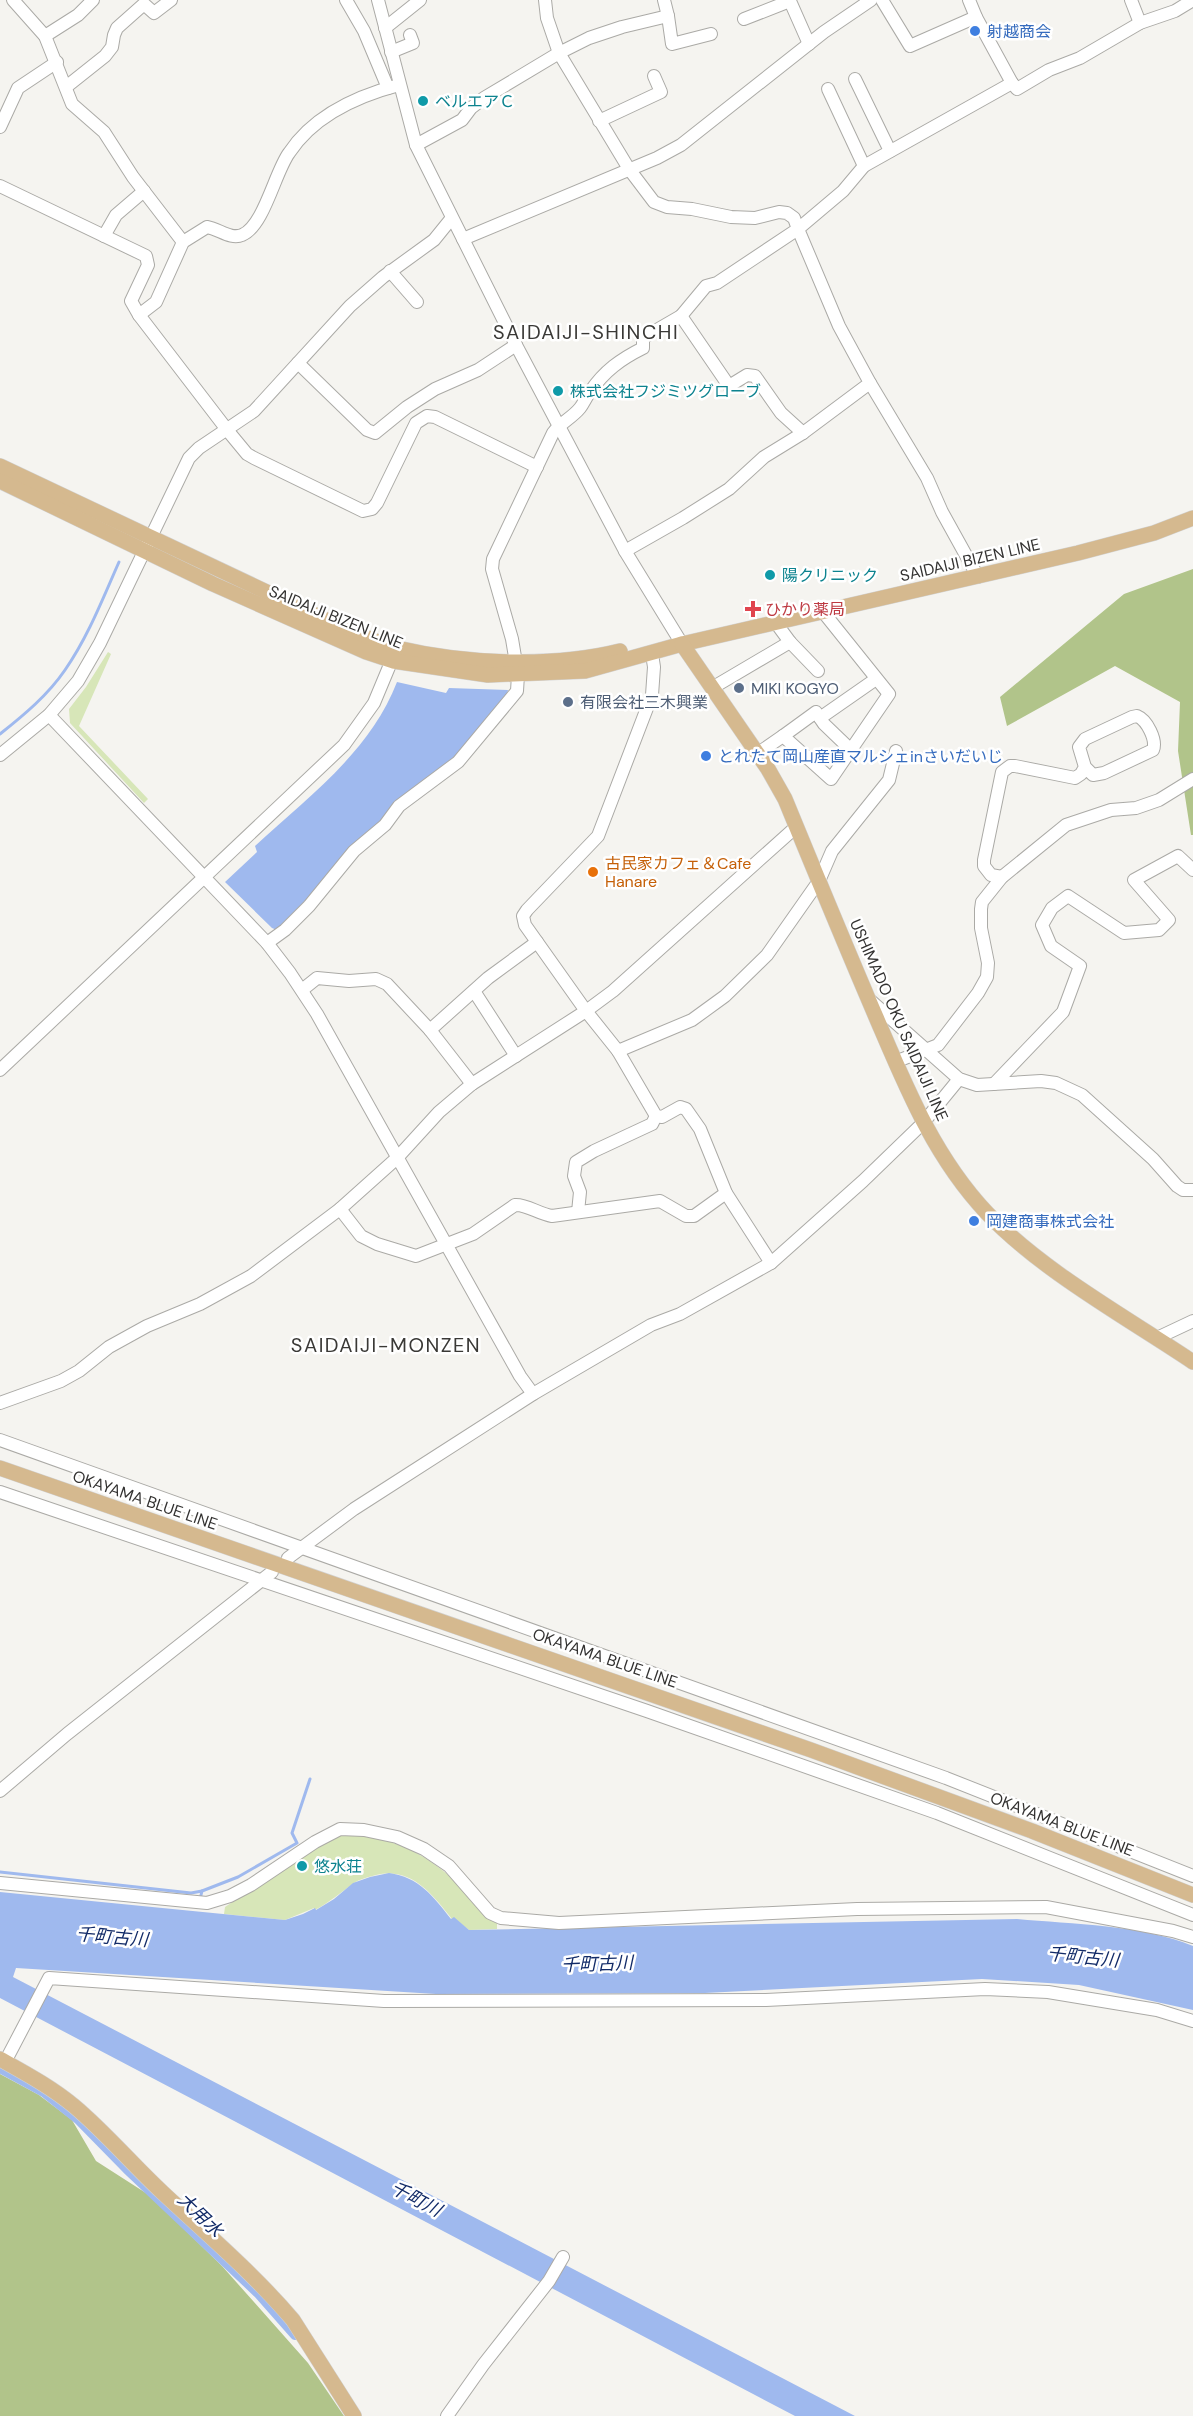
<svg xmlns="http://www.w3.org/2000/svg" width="1193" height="2416" font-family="'DM Sans','Noto Sans JP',sans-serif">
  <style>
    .green { fill: #d7e6b8 }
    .forest { fill: #b1c48a }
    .water { fill: #9fb9ee }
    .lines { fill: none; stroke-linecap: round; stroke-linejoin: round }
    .stream { stroke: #9fb9ee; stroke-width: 3 }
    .canal { stroke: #9fb9ee; stroke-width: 10 }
    .minor-casing { stroke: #abaaa6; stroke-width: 14 }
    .major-casing { stroke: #d2d2d2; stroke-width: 16 }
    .minor { stroke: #fff; stroke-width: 12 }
    .major { stroke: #d5b98f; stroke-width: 15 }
    .shop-dot { fill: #3f7fe0; stroke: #fff; stroke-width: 2 }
    .culture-dot { fill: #0f9aa8; stroke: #fff; stroke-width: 2 }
    .health-dot { fill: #e0444e; stroke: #fff; stroke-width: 2 }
    .service-dot { fill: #5c6f8a; stroke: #fff; stroke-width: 2 }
    .food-dot { fill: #e8710a; stroke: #fff; stroke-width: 2 }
    .labels { text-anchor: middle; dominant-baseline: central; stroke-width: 5; stroke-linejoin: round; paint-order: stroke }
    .shop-label { font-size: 16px; fill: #366cbe; stroke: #fff; text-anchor: start }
    .culture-label { font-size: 16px; fill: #0d838f; stroke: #fff; text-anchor: start }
    .street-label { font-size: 16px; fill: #333231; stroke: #fff }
    .health-label { font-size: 16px; fill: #be3a42; stroke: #fff; text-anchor: start }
    .service-label { font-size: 16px; fill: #4e5e75; stroke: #fff; text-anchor: start }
    .food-label { font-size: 16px; fill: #c56008; stroke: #fff; text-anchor: start }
    .water-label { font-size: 18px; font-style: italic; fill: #122b68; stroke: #fff }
    .quarter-label { font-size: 20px; letter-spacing: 1.5px; fill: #3a3936; stroke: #fff }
  </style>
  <rect width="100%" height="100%" fill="#f5f4f0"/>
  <g class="green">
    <path d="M108 652 111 654 79 726 148 799 144 803 70 723 69 709 86 687Z"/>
    <path d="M341 1833C419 1839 445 1870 497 1922V1929L469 1930 454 1918 452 1919C432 1894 412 1867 376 1875 369 1877 360 1879 354 1883 341 1892 330 1902 315 1910L314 1908 285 1920 224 1914 225 1907 313 1848Z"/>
  </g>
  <g class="forest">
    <path d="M1193 569V835H1191L1178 751 1180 702 1115 666 1007 726 1000 697 1124 594Z"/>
    <path d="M0 2074 39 2095 72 2120 96 2161 149 2195 222 2266 308 2363 344 2416H0Z"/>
  </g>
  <g class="water">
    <path d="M397 682 446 693 449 688 508 690 507 694 457 755 418 784 397 802 379 825 279 931 272 928 225 882 257 852 255 846C308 797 370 752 397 682Z"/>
    <path d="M389 1873C419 1877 433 1896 451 1919L454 1917 469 1930 1017 1919C1072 1924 1143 1925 1193 1946V2010L1079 1985 982 1979 705 1993 436 1994 16 1968 13 1977 855 2416H795L0 1998V1892L285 1920 303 1914 315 1908 316 1910 334 1899 353 1883 370 1877Z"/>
  </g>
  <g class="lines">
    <g class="stream">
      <path d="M0 734C24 715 48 695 65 670 88 637 103 598 119 562"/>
      <path d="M0 1872 191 1893 202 1891"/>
      <path d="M200 1899 202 1891 238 1877 297 1843 292 1833 310 1779"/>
    </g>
    <path class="canal" d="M0 2068 44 2092 78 2119 127 2169 258 2293 295 2335"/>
    <g class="minor-casing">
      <g id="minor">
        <path d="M13 0 45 36 72 104 104 132 133 177 183 242"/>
        <path d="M346 0 364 31 388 88"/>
        <path d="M378 0 416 145 516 345 625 551 682 644"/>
        <path d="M545 0 547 18 559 53 629 169 654 202 667 207 692 209 731 217 755 218 779 212 787 213 794 218 798 229 717 283 706 286 681 316"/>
        <path d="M882 0 910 46 976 17"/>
        <path d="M969 0 976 17 1012 83"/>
        <path d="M1131 0 1140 23"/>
        <path d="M668 16 672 44 711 34"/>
        <path d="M744 19 790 1 809 44"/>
        <path d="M385 28 420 0"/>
        <path d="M45 36 78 15 93 0"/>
        <path d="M391 52 413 43 410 35"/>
        <path d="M855 79 890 151"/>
        <path d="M66 87 105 56 112 47 114 35 117 28 144 4 154 13 171 0"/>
        <path d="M828 89 864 166"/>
        <path d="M599 121 661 92 654 76"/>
        <path d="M0 127 18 88 57 62"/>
        <path d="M416 145 462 120 471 108 484 98 559 53 589 38 622 27 668 16 664 0"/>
        <path d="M0 186 146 256 148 265 131 301 139 315 228 431 247 454 254 458 363 511 372 509 377 503 416 423 427 416 435 417 537 467"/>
        <path d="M104 236 116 215 144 191"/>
        <path d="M463 239 657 158 681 145 824 32 871 0"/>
        <path d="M390 271 417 302"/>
        <path d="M139 315 156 302 183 242 207 227C219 229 231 240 242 235 264 226 275 172 289 153 314 115 357 96 399 85"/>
        <path d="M298 363 367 430 375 433 407 407 435 389 478 370 516 345"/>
        <path d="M870 383 927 478 942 512 978 577"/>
        <path d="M625 551 683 518 729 489 764 457 803 433 870 383 839 326 798 229 843 191 864 166 1012 83 1017 89 1049 70 1080 58 1140 23 1175 11 1193 0"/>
        <path d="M790 642 818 671"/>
        <path d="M652 654 654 667 652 695 598 836 527 910 523 916 525 925 586 1011 618 1051 656 1116 662 1117 680 1107 686 1109 700 1129 726 1193 771 1263"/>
        <path d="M712 688 790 642 776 623"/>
        <path d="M49 715 267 943 290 973 317 1014 520 1376 533 1394"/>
        <path d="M820 718 876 679"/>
        <path d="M783 736 816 712 824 724 851 750"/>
        <path d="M757 754 783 736 831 779 889 694 824 613"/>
        <path d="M0 755 49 715 78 681 100 643 189 458 199 448 254 411 350 306 383 277 434 240 451 219"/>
        <path d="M1002 877 991 875 984 866V860L1002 772 1010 766H1015L1075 778 1081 774 1085 767 1093 775 1104 773 1153 750C1157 740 1147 720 1137 716L1132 717 1085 739 1079 747 1085 767"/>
        <path d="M267 943 285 930 309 906 354 851 385 825 399 806 458 762 517 691 518 675 512 639 492 569 493 559 553 433C560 423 572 418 580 408 584 403 586 397 590 392 604 371 621 359 643 348V338L681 316 729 386 747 375 755 376 781 413 803 433"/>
        <path d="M302 990 317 978 349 981 376 979 387 984 430 1030 472 1084"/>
        <path d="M474 991 516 1056"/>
        <path d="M871 1001 959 1079 977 1085 1041 1081 1056 1083 1082 1095 1153 1159 1177 1186 1183 1190H1193"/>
        <path d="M430 1030 488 978 537 942"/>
        <path d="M618 1051 692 1020 725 996 767 955 819 881 832 851 889 780 896 751"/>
        <path d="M895 1062 938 1045 978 993 987 977 988 963 981 928V909L982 902 1002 877 1066 825 1111 810 1136 808 1159 800 1193 779"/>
        <path d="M0 1070 344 745 374 703 394 655"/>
        <path d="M994 1084 1063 1012 1080 966 1051 946 1042 925 1052 908 1068 896 1124 933 1159 930 1169 920 1134 880 1178 856 1193 870"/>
        <path d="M340 1209 361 1236 377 1244 416 1256 473 1234 515 1205C526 1204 539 1214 552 1216L660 1201 686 1216H694L726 1193"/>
        <path d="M578 1212 580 1192 574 1176 576 1162 594 1151 652 1124 656 1116"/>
        <path d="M1157 1338 1193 1321"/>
        <path d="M0 1403 61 1381 79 1371 109 1347 147 1326 200 1304 251 1276 340 1209 397 1158 439 1112 472 1084 586 1011 613 991 796 827"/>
        <path d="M0 1440 946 1778 1193 1876"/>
        <path d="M0 1492 647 1711 937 1813 1193 1915"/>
        <path d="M288 1558 354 1509 533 1394 651 1325 680 1314 771 1263 863 1181 923 1123 959 1079"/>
        <path d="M0 1791 67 1734 272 1572"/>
        <path d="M0 1883 207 1903 230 1896 251 1885 315 1842 340 1829 364 1830 397 1837 424 1849 449 1866 490 1913 501 1918 559 1923 857 1909 1046 1907 1173 1931 1193 1937"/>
        <path d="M5 2062 49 1978 384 2001 766 2000 985 1989 1048 1992 1157 2010 1193 2021"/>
        <path d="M447 2416 483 2365 549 2281 563 2257"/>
      </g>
    </g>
    <g class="major-casing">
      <g id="major">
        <path d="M0 466 345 629C362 635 379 644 397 648 465 664 552 668 620 651"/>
        <path d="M0 481 213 584 366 652 393 661 488 675 585 671 682 644 1078 553 1154 533 1193 518"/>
        <path d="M682 644 768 769 785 799C815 872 845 945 876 1017 906 1087 934 1157 987 1213 1042 1271 1126 1317 1193 1362"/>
        <path d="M0 1468 811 1750 1032 1831 1193 1895"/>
        <path d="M0 2059C25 2073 51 2087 74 2106 105 2132 132 2164 162 2192 207 2234 254 2274 293 2320L354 2416"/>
      </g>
    </g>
    <use href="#minor" class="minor"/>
    <use href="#major" class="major"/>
  </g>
  <g class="shop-dot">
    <circle cx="975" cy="31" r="6"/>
    <circle cx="706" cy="756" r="6"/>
    <circle cx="974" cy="1221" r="6"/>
  </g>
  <g class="culture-dot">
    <circle cx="423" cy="101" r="6"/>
    <circle cx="558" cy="391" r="6"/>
    <circle cx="770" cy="575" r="6"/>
    <circle cx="302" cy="1866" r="6"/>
  </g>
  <path class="health-dot" d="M750 600h6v6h6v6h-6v6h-6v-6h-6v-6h6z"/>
  <g class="service-dot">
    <circle cx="739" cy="688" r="6"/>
    <circle cx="568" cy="702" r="6"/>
  </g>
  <circle class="food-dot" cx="593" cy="872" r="6"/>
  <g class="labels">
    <g class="shop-label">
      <text x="987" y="31">射越商会</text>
      <text x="718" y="756">とれたて岡山産直マルシェinさいだいじ</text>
      <text x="986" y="1221">岡建商事株式会社</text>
    </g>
    <g class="culture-label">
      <text x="435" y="101">ベルエアＣ</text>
      <text x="570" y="391">株式会社フジミツグローブ</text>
      <text x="782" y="575">陽クリニック</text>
      <text x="314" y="1866">悠水荘</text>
    </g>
    <g class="street-label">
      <text transform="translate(970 560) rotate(-13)">SAIDAIJI BIZEN LINE</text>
      <text transform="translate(336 617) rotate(22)">SAIDAIJI BIZEN LINE</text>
      <text transform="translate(899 1020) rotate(66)">USHIMADO OKU SAIDAIJI LINE</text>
      <text transform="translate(145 1500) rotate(19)">OKAYAMA BLUE LINE</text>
      <text transform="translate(605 1658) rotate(19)">OKAYAMA BLUE LINE</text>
      <text transform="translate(1062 1824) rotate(21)">OKAYAMA BLUE LINE</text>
    </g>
    <g class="health-label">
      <text x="765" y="609">ひかり薬局</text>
    </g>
    <g class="service-label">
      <text x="751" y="688">MIKI KOGYO</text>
      <text x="580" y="702">有限会社三木興業</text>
    </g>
    <g class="food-label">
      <text x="605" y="863">古民家カフェ＆Cafe<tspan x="605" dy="18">Hanare</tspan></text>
    </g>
    <g class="water-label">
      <text transform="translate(112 1937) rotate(5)">千町古川</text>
      <text transform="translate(1083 1957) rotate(6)">千町古川</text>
      <text transform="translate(597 1964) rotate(-2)">千町古川</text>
      <text transform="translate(416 2199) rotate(28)">千町川</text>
      <text transform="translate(200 2215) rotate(44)">大用水</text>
    </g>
    <g class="quarter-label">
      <text x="586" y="332">SAIDAIJI-SHINCHI</text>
      <text x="386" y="1345">SAIDAIJI-MONZEN</text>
    </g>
  </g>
</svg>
